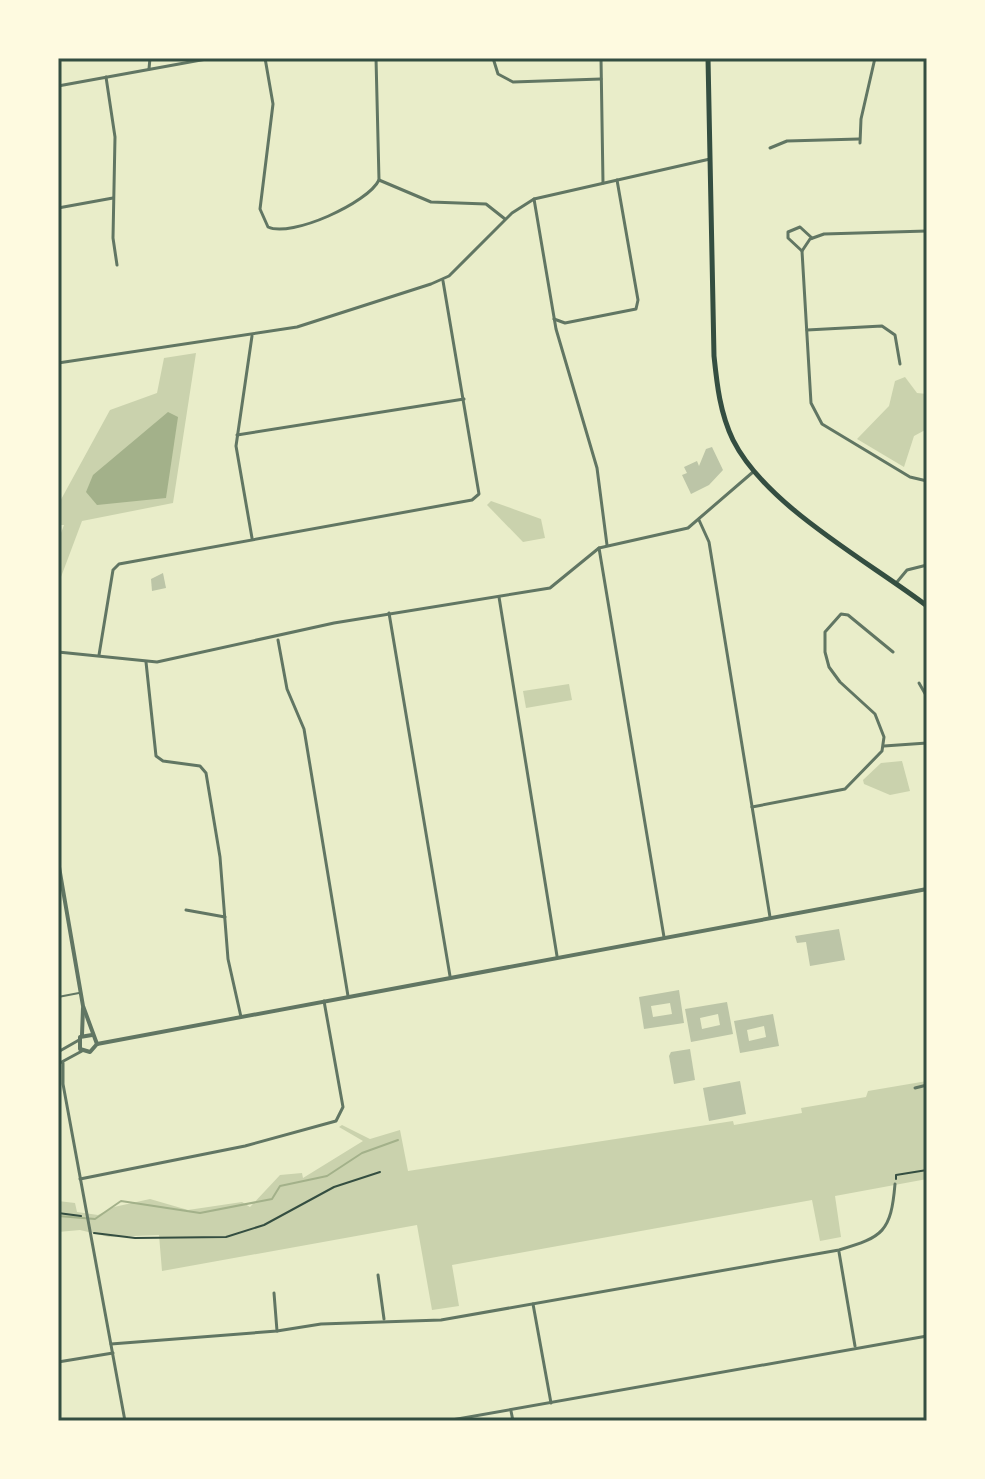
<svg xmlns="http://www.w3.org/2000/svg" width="985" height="1479" font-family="'Space Grotesk',sans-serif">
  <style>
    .green { fill: #cad2ad }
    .water { fill: #a3b18a }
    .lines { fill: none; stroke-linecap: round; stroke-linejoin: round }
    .stream { stroke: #a3b18a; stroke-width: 2 }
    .building { fill: #bcc5a7; fill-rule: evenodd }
    .path { stroke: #344e41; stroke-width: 2 }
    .service { stroke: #617663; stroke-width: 2 }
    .minor { stroke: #617663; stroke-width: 3 }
    .tertiary { stroke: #617663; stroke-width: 4 }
    .trunk { stroke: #344e41; stroke-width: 5 }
    .neatline { fill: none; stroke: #344e41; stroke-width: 3 }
  </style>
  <rect width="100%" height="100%" fill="#e9edc9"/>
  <g class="green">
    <path d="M196 353 173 503 82 521 58 585V541L64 525H58V505L110 410 157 393 164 358Z"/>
    <path d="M905 377 917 393 927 394V429L914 436 904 467 857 439 889 406 895 381Z"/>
    <path d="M491 501 541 519 545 538 523 542 487 505Z"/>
    <path d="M569 684 572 700 526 708 523 691Z"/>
    <path d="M902 761 910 791 890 795 864 784 863 780 881 763Z"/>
    <path d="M927 1081V1179L835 1196 841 1237 820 1241 812 1200 452 1265 459 1306 432 1310 417 1225 162 1271 159 1235 109 1237 80 1230 58 1232V1201L75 1203 77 1212 98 1215 114 1207 150 1199 188 1210 242 1202 250 1207 280 1175 302 1173 303 1178 363 1141 339 1127 342 1125 370 1139 400 1130 408 1171 733 1121 734 1125 802 1113 801 1108 866 1097 868 1091Z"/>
  </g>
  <path class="water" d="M168 412 178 417 166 498 97 505 86 492 93 475Z"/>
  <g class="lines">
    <path class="stream" d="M58 1216 95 1219 121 1201 200 1213 272 1199 280 1186 327 1176 362 1153 398 1140"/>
  </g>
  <g class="building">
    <path d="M712 447 723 470 709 485 691 494 682 475 687 473 684 467 697 461 699 466 706 449Z"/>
    <path d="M163 573 166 588 152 591 151 579Z"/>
    <path d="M839 929 845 960 810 966 806 942 797 943 795 936Z"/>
    <path d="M679 990 684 1023 644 1029 639 997ZM670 1003 672 1014 653 1017 651 1006Z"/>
    <path d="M727 1002 733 1034 691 1042 685 1009ZM718 1014 720 1025 702 1029 700 1018Z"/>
    <path d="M773 1014 779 1046 740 1053 734 1021ZM764 1026 766 1037 749 1041 747 1030Z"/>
    <path d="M690 1049 695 1080 674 1084 669 1056 671 1052Z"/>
    <path d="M740 1081 746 1114 709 1121 703 1088Z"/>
  </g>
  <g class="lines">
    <g class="path">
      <path d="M896 1179V1175L927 1170"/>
      <path d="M58 1213 81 1216"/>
      <path d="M94 1233 135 1238 226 1237 264 1225 334 1187 380 1172"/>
    </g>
    <path class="service" d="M58 997 79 993"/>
    <g class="minor">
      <path d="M265 58 273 104 260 209 268 227C291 238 368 203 379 180L431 202 486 204 505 219"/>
      <path d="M376 58 379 180"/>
      <path d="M493 58 498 74 513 82 601 79"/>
      <path d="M601 58 603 183"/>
      <path d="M149 69 150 58"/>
      <path d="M106 77 115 137 113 238 117 265"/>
      <path d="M58 86 212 58"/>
      <path d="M860 143 861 119 875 58"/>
      <path d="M770 148 787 141 859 139"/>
      <path d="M534 199 556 329 597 468 607 545"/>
      <path d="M58 208 113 198"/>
      <path d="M927 231 824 234 810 239 802 251 811 403 822 424 910 477 927 481"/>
      <path d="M802 251 788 238V232L800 227 812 238"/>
      <path d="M554 319 565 323 636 309 638 300 617 180"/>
      <path d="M807 330 882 326 895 335 900 364"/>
      <path d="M252 336 236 446 252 538"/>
      <path d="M58 363 297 327 431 284 449 276 512 213 534 199 710 159"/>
      <path d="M237 435 464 399"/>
      <path d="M699 520 709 542 770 917"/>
      <path d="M599 548 664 937"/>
      <path d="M897 582 907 570 927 565"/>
      <path d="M499 597 557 956"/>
      <path d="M389 613 450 976"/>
      <path d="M278 640 287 689 304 729 348 996"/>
      <path d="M58 652 157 662 334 623 550 588 599 548 688 528 753 472"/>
      <path d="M99 655 113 570 119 564 472 500 479 494 443 281"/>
      <path d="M146 662 156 756 163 761 200 766 206 773 220 857 228 959 241 1017"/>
      <path d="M919 683 927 697"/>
      <path d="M884 746 927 743"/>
      <path d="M752 807 845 789 882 751 884 737 875 714 840 682 829 667 825 652V632L841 614 848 615 893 652"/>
      <path d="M186 910 225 917"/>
      <path d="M58 1052 79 1040"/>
      <path d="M63 1063V1084L125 1421"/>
      <path d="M58 1064 82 1051"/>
      <path d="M915 1088 927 1085"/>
      <path d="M80 1179 245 1146 336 1121 343 1107 324 1001"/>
      <path d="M839 1252 855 1346"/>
      <path d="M378 1275 384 1319"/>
      <path d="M274 1293 277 1331"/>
      <path d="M533 1304 551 1403"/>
      <path d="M111 1344 277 1331 321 1324 441 1320 839 1250C883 1237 891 1232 895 1184"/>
      <path d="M58 1362 113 1353"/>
      <path d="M511 1411 513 1421"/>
      <path d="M446 1421 927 1336"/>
    </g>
    <g class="tertiary">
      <path d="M58 861 83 1006 97 1044"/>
      <path d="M82 1035 83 1008"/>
      <path d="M92 1035 80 1037V1049L90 1052 97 1044"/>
      <path d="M97 1044 927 889"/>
    </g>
    <path class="trunk" d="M708 58 714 356C717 385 720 413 733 440 766 506 868 561 927 606"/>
  </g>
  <rect width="985" height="1479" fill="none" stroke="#fefae0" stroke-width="120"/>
  <rect x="60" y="60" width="865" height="1359" class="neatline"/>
</svg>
